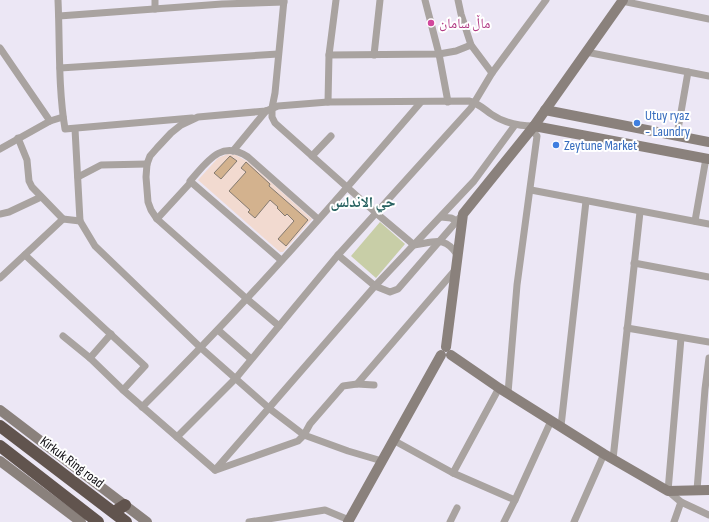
<svg xmlns="http://www.w3.org/2000/svg" width="709" height="522" font-family="'Sofia Sans Condensed','Noto Naskh Arabic',sans-serif">
  <style>
    .education { fill: #f2dad0 }
    .green { fill: #c8cea7 }
    .building { fill: #d3b28e; stroke: #847a70 }
    .lines { fill: none; stroke-linecap: round; stroke-linejoin: round }
    .street { stroke: #a9a3a0; stroke-width: 7 }
    .secondary { stroke: #8a817c; stroke-width: 10 }
    .highway { stroke: #61544e; stroke-width: 12 }
    .hotel-dot { fill: #d1479c; stroke: #fff; stroke-width: 1.5 }
    .shop-dot { fill: #3f7fe0; stroke: #fff; stroke-width: 1.5 }
    .labels { text-anchor: middle; dominant-baseline: central; stroke-width: 4; stroke-linejoin: round; paint-order: stroke }
    .hotel-label { font-size: 14px; fill: #b23c85; stroke: #fff; text-anchor: start }
    .shop-label { font-size: 14px; fill: #366cbe; stroke: #fff; text-anchor: start }
    .street-label { font-size: 14px; fill: #0e0c11; stroke: #fff }
    .neighbourhood-label { font-size: 15px; font-weight: bold; fill: #286261; stroke: #fff }
  </style>
  <rect width="100%" height="100%" fill="#ece7f5"/>
  <path class="education" d="M228 154 236 155 248 162 312 219 283 252H280L198 180 218 158Z"/>
  <path class="green" d="M380 222 405 244 376 278 351 256Z"/>
  <g class="building">
    <path d="M230 156 237 161 221 179 214 173Z"/>
    <path d="M246 162 270 184 269 186 308 220 286 246 278 239 294 221 287 214 285 216 277 208 278 207 270 200 255 218 248 212 250 210 229 191 246 172 241 168Z"/>
  </g>
  <g class="lines">
    <g class="street">
      <path d="M58 0C60 43 58 87 65 129L192 118"/>
      <path d="M284 0 275 93 272 108V117L275 123 376 213 414 245C435 242 445 235 458 256"/>
      <path d="M425 0 439 54 448 102"/>
      <path d="M458 0 461 14 471 45 492 73"/>
      <path d="M622 1 709 19"/>
      <path d="M155 9V0"/>
      <path d="M59 16 222 4 284 2"/>
      <path d="M0 48 50 121"/>
      <path d="M586 52 709 76"/>
      <path d="M329 55 439 54 456 51 471 45"/>
      <path d="M374 55 380 0"/>
      <path d="M60 68 278 54"/>
      <path d="M328 102 329 55 336 0"/>
      <path d="M75 129 80 221 95 246 201 348 270 409 304 435 348 451 382 461"/>
      <path d="M677 135 688 72"/>
      <path d="M18 138 27 160 29 181 32 187 63 219 80 221"/>
      <path d="M0 149 50 121 63 117"/>
      <path d="M233 151 266 111"/>
      <path d="M312 156 331 136"/>
      <path d="M78 177 101 165 147 164"/>
      <path d="M531 190 709 224"/>
      <path d="M0 214 9 212 41 197"/>
      <path d="M441 217 451 218 457 221"/>
      <path d="M157 219 191 182"/>
      <path d="M695 221 706 158"/>
      <path d="M25 255 145 366 123 390"/>
      <path d="M338 255 375 286 474 181 515 125"/>
      <path d="M281 260 191 182 190 181C207 162 221 139 248 157L318 219"/>
      <path d="M634 263 709 277"/>
      <path d="M0 278 63 219"/>
      <path d="M279 326 247 299 157 219 151 210 148 202 146 177 147 164 150 156 157 148 171 133 181 125 198 117 266 111 278 106 328 102 469 101C478 103 484 109 491 114 504 123 518 126 534 126"/>
      <path d="M627 328 709 342"/>
      <path d="M218 330 251 359"/>
      <path d="M63 336 90 358 123 390 215 470"/>
      <path d="M681 338 668 491 681 502 709 515"/>
      <path d="M90 358 111 334"/>
      <path d="M357 384 374 385"/>
      <path d="M508 393 517 285 537 136 531 129"/>
      <path d="M142 407C240 310 331 207 421 102"/>
      <path d="M561 426 586 201"/>
      <path d="M177 437 236 378 338 255 471 108 492 73 546 0"/>
      <path d="M393 440 453 473 515 500"/>
      <path d="M613 459 640 212"/>
      <path d="M215 470 375 286 390 292 398 289 463 214"/>
      <path d="M216 470 298 441 304 435 310 424 343 386 357 384 456 269"/>
      <path d="M453 473 499 388"/>
      <path d="M697 490 705 389 709 358"/>
      <path d="M249 522 325 510 349 520"/>
      <path d="M450 522 457 508"/>
      <path d="M504 522 515 500 551 421"/>
      <path d="M574 522 604 454"/>
      <path d="M674 522 681 502"/>
    </g>
    <g class="secondary">
      <path d="M545 110 709 142"/>
      <path d="M534 126 709 159"/>
      <path d="M446 347 463 214 534 126 623 0"/>
      <path d="M451 355 499 388 604 454 668 491 709 490"/>
      <path d="M0 410 147 522"/>
      <path d="M0 461 81 522"/>
      <path d="M348 522 441 355"/>
    </g>
    <g class="highway">
      <path d="M0 426 126 522"/>
      <path d="M0 446 98 522"/>
      <path d="M114 512 125 505"/>
    </g>
  </g>
  <circle class="hotel-dot" cx="431" cy="23" r="4"/>
  <g class="shop-dot">
    <circle cx="637" cy="123" r="4"/>
    <circle cx="556" cy="145" r="4"/>
  </g>
  <g class="labels">
    <g class="hotel-label">
      <text x="439" y="23">ماڵ سامان</text>
    </g>
    <g class="shop-label">
      <text x="645" y="115">Utuy ryaz<tspan x="645" dy="16">- Laundry</tspan></text>
      <text x="564" y="145">Zeytune Market</text>
    </g>
    <g class="street-label">
      <text transform="translate(72 462) rotate(37)">Kirkuk Ring road</text>
    </g>
    <g class="neighbourhood-label">
      <text x="363" y="202">حي الاندلس</text>
    </g>
  </g>
</svg>
